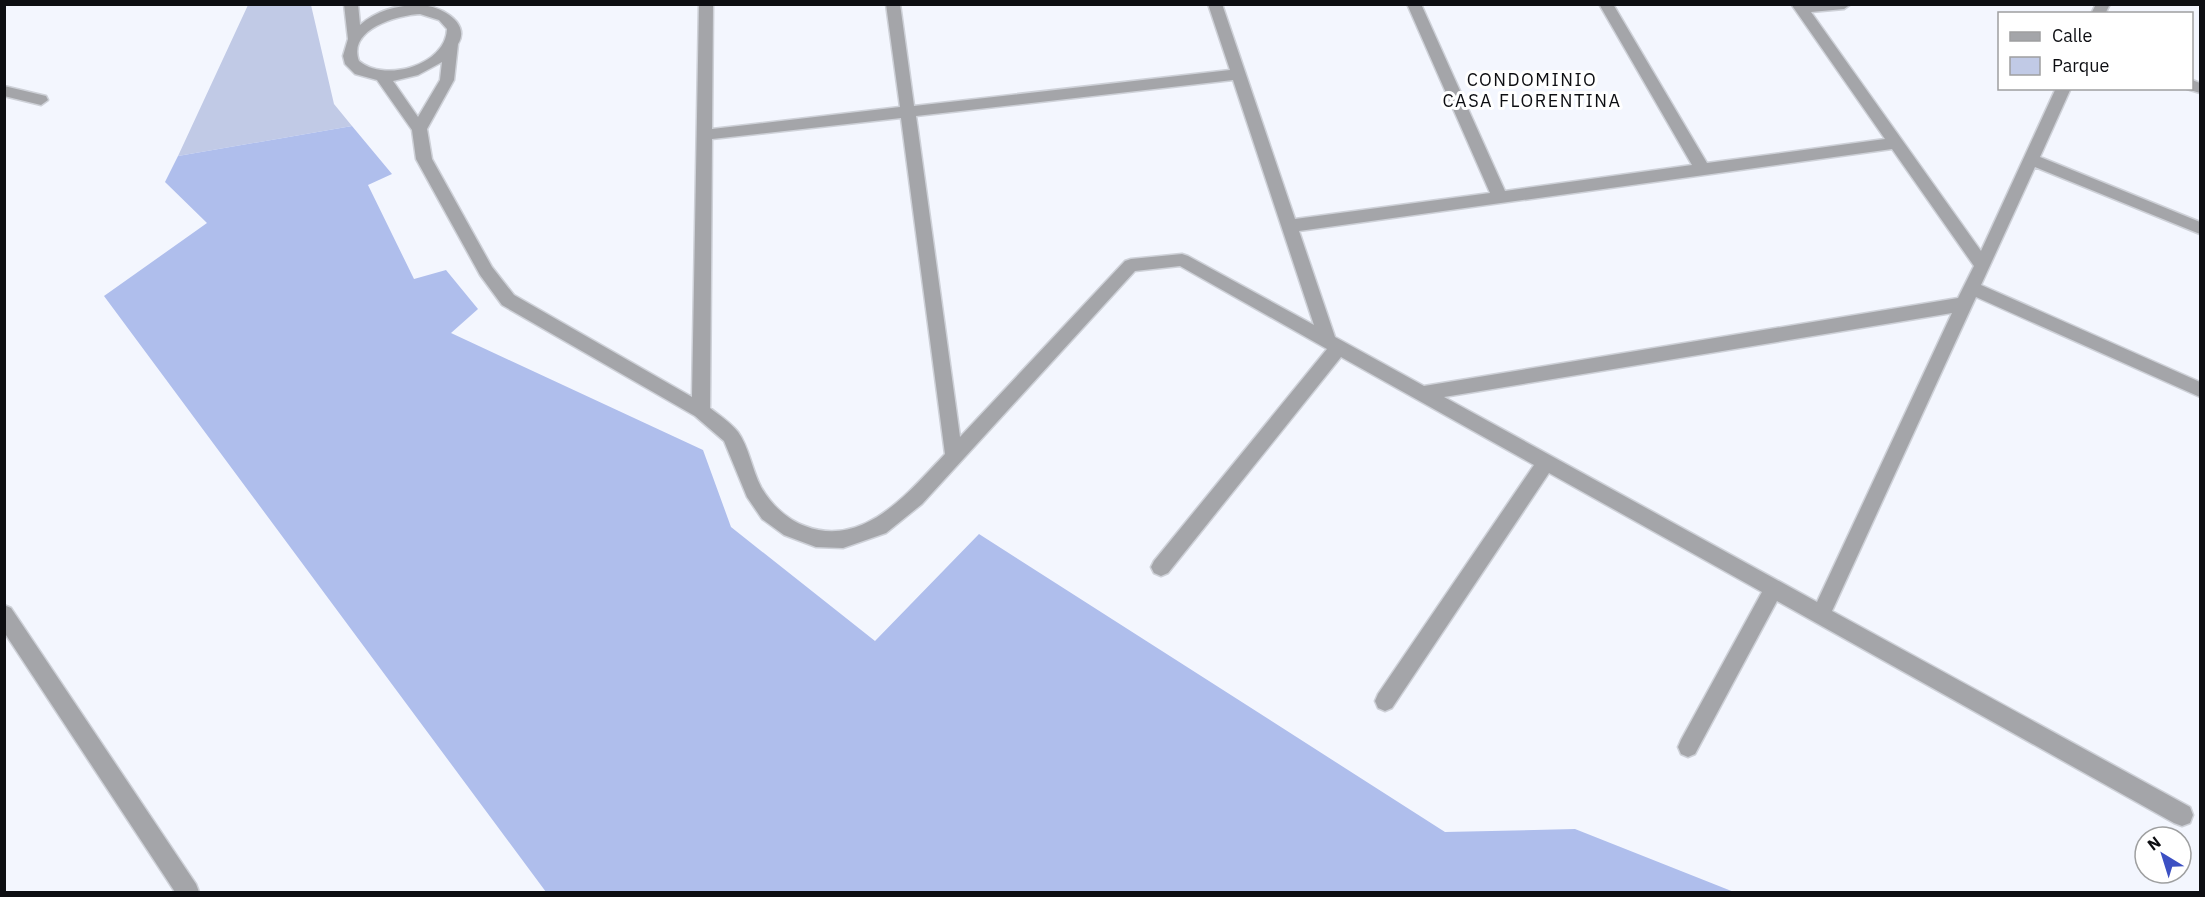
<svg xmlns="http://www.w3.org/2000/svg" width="2205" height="897" font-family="'IBM Plex Sans',sans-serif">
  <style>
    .green { fill: #c1cae6 }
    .forest { fill: #afbeec }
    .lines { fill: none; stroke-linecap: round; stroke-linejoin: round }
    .street-casing { stroke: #ced1d8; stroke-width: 3 }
    .street { fill: #a4a5a9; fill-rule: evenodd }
    .labels { text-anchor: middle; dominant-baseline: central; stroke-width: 6; stroke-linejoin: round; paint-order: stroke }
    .neighbourhood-label { font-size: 18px; letter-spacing: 1.5px; fill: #0d0e12; stroke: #fff }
  </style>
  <rect width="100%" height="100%" fill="#f3f6fe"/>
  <path class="green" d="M248 5H311L334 104 352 126 178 156Z"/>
  <path class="forest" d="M352 126 392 174 368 185 414 279 446 270 478 309 451 333 703 450 731 527 875 641 979 534 1445 832 1575 829 1734 892H546L104 296 207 223 165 182 178 156Z"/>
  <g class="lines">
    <g class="street-casing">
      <g id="street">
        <path d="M344 4H358L360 25C376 11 397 5 418 5 436 4 472 21 458 44L454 80 427 129 432 159 492 267 514 295 692 397 699 4H713L712 129 900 107 886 4H900L914 106 1230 70 1208 4H1222L1295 219 1490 193 1407 4H1421L1505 191 1692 165 1599 4H1613L1707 163 1885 139 1791 4H1851L1844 9 1811 12 1981 251 2056 88H2071L2040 157 2200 222V234L2035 167 1981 285 2200 382V397L1976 297 1832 611 2190 807 2193 815 2190 823 2182 826 2174 823 1777 601 1695 754 1688 757 1681 754 1678 747 1681 740 1762 592 1549 473 1392 708 1385 711 1378 708 1375 701 1378 694 1534 465 1341 357 1168 573 1161 576 1154 573 1151 567 1154 561 1327 349 1180 266 1135 271 922 504 886 533 843 548 816 547 784 535 762 519 747 497 724 441 695 416 502 305 480 275 416 159 412 130 377 80 355 74 345 64 343 56 348 39ZM420 14 439 20 447 29C446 65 385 83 359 61 347 29 398 15 420 14ZM442 62 440 80 418 117 393 81 418 75ZM1233 80 1314 325 1188 256 1182 254 1131 259 1125 261 960 437 916 116ZM901 118 945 454C909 492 863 549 805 526 786 519 771 504 761 487 752 470 749 447 738 432 731 423 719 415 710 408L712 139ZM1892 149 1974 266 1958 298 1424 386 1335 337 1299 231ZM1952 313 1817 602 1444 397Z"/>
        <path d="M2096 4H2110L2105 14H2091Z"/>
        <path d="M2192 80 2200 83V93L2187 89 2192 88Z"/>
        <path d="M4 86 46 96 48 100 41 105 4 96Z"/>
        <path d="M4 605 11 608 196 884 199 892H175L4 632Z"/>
      </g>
    </g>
    <use href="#street" class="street"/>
  </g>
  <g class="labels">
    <g class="neighbourhood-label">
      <text x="1532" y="79">CONDOMINIO<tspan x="1532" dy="21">CASA FLORENTINA</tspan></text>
    </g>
  </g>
  <rect width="2205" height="897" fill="none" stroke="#0d0e12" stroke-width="12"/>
  <rect x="1998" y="12" width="195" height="78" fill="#ffffff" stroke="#9e9fa0" stroke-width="1.5"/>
  <rect x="2010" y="32" width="30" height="9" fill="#a4a5a9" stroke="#9e9fa0" stroke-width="1.5"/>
  <text x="2052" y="42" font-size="18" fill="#0d0e12">Calle</text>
  <rect x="2010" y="57" width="30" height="18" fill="#c1cae6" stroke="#9e9fa0" stroke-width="1.5"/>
  <text x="2052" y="72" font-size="18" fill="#0d0e12">Parque</text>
  <g transform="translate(2163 855) rotate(322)"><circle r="28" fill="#ffffff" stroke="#9e9fa0" stroke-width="1.5"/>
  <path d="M0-4.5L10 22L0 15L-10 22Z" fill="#3c50c3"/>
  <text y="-9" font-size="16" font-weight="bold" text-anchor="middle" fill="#0d0e12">N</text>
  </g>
</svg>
